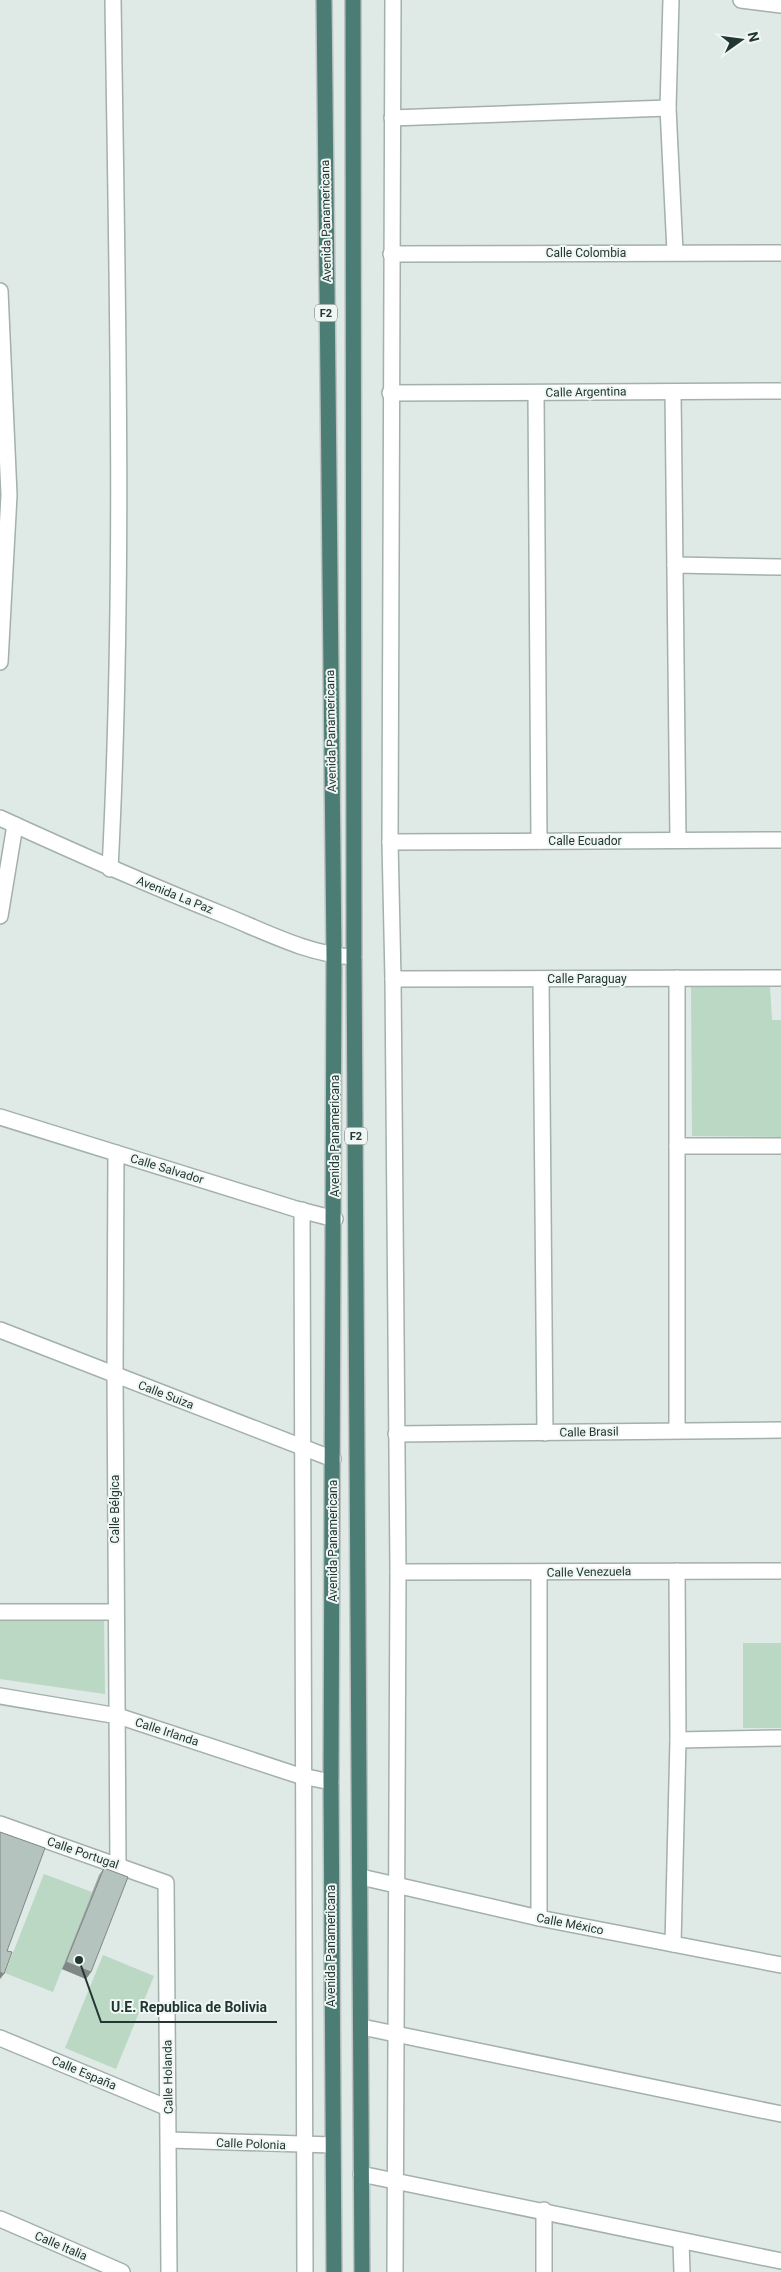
<svg xmlns="http://www.w3.org/2000/svg" width="781" height="2272" font-family="Roboto,sans-serif">
  <style>
    .green { fill: #bad8c4 }
    .lines { fill: none; stroke-linecap: round; stroke-linejoin: round }
    .minor-casing { stroke: #a3b0ac; stroke-width: 18 }
    .tertiary-casing { stroke: #a3b0ac; stroke-width: 18 }
    .trunk-casing { stroke: #bdc3c2; stroke-width: 18 }
    .minor { stroke: #fff; stroke-width: 15 }
    .tertiary { stroke: #fff; stroke-width: 15 }
    .trunk { stroke: #4c7d74; stroke-width: 15 }
    .wall { fill: #9ca8a3 }
    .shaded-wall { fill: #7f8885 }
    .building { fill: #b5c3be; stroke: #7f8885 }
    .labels { text-anchor: middle; dominant-baseline: central; stroke-width: 4; stroke-linejoin: round; paint-order: stroke }
    .shield { fill: #eff6f3; stroke: #60706d; stroke-width: 1 }
    .shield-label { font-size: 11px; font-weight: bold; fill: #223733 }
    .street-label { font-size: 12px; fill: #223733; stroke: #eff6f3 }
    .leader { fill: none; stroke: #223733; stroke-width: 2 }
    .callout-dot { fill: #223733; stroke: #eff6f3; stroke-width: 2 }
    .callout-label { font-size: 14px; text-anchor: middle; font-weight: bold; fill: #223733; stroke: #eff6f3; stroke-width: 4; stroke-linejoin: round; paint-order: stroke }
  </style>
  <rect width="100%" height="100%" fill="#dfe9e5"/>
  <g class="green">
    <path d="M691 985 770 987 772 1020H781V1137L692 1136Z"/>
    <path d="M0 1617H104L105 1694 0 1679Z"/>
    <rect x="743" y="1643" width="38" height="85"/>
    <path d="M44 1874 92 1892 53 1992 5 1973Z"/>
    <path d="M103 1955 154 1976 116 2069 65 2048Z"/>
  </g>
  <g class="lines">
    <g class="minor-casing">
      <g id="minor">
        <path d="M393 0 390 842 393 979 398 1572 395 2272"/>
        <path d="M671 0 668 108 675 252"/>
        <path d="M392 118 668 108"/>
        <path d="M391 254 781 253"/>
        <path d="M0 291 9 495 0 662"/>
        <path d="M673 392 678 840"/>
        <path d="M390 393 781 391"/>
        <path d="M536 393 539 841"/>
        <path d="M675 565 781 567"/>
        <path d="M0 818C74 852 149 885 224 915 266 932 309 955 354 957"/>
        <path d="M390 842 781 840"/>
        <path d="M110 869C125 580 117 289 113 0"/>
        <path d="M0 916 15 825"/>
        <path d="M393 979 781 978"/>
        <path d="M541 979 545 1433"/>
        <path d="M0 1117 296 1209 335 1219"/>
        <path d="M677 1146H781"/>
        <path d="M116 1153 115 1375 118 1865"/>
        <path d="M302 1210 305 2272"/>
        <path d="M0 1330 333 1459"/>
        <path d="M677 1430V978"/>
        <path d="M396 1434 781 1430"/>
        <path d="M398 1572 781 1571"/>
        <path d="M539 1573V1918"/>
        <path d="M0 1612H116"/>
        <path d="M0 1696 118 1716 297 1775 331 1782"/>
        <path d="M678 1740 781 1738"/>
        <path d="M0 1824 166 1883 169 2272"/>
        <path d="M361 1877 539 1918 781 1965"/>
        <path d="M673 1944 678 1740 677 1571"/>
        <path d="M362 2027 781 2114"/>
        <path d="M0 2038 168 2108"/>
        <path d="M170 2140 332 2145"/>
        <path d="M361 2174 781 2261"/>
        <path d="M544 2210V2272"/>
        <path d="M0 2219 122 2272"/>
        <path d="M681 2242 682 2272"/>
      </g>
    </g>
    <g class="tertiary-casing">
      <path id="tertiary" d="M741 0 781 5"/>
    </g>
    <g class="trunk-casing">
      <g id="trunk">
        <path d="M324 0 334 956 331 1782 334 2272"/>
        <path d="M353 0 354 957 362 2272"/>
      </g>
    </g>
    <use href="#minor" class="minor"/>
    <use href="#tertiary" class="tertiary"/>
    <use href="#trunk" class="trunk"/>
  </g>
  <path class="wall" d="M104 1868 91 1972 86 1979 62 1969 99 1875Z"/>
  <g class="shaded-wall">
    <path d="M66 1962 91 1972 86 1979 62 1969Z"/>
    <path d="M0 1972 4 1974 0 1979Z"/>
  </g>
  <g class="building">
    <path d="M0 1832 45 1848 7 1951 12 1952 4 1974 0 1972Z"/>
    <path d="M104 1868 128 1877 91 1972 66 1962Z"/>
  </g>
  <g class="labels">
    <g class="shield">
      <rect x="315" y="304.5" width="22" height="17" rx="4"/>
      <rect x="345" y="1127.5" width="22" height="17" rx="4"/>
    </g>
    <g class="shield-label">
      <text x="326" y="313">F2</text>
      <text x="356" y="1136">F2</text>
    </g>
    <g class="street-label">
      <text transform="translate(326 221) rotate(-91)">Avenida Panamericana</text>
      <text x="586" y="253">Calle Colombia</text>
      <text transform="translate(586 392) rotate(-1)">Calle Argentina</text>
      <text transform="translate(331 731) rotate(-91)">Avenida Panamericana</text>
      <text x="585" y="841">Calle Ecuador</text>
      <text transform="translate(175 895) rotate(22)">Avenida La Paz</text>
      <text x="587" y="979">Calle Paraguay</text>
      <text transform="translate(335 1136) rotate(-90)">Avenida Panamericana</text>
      <text transform="translate(167 1169) rotate(17)">Calle Salvador</text>
      <text transform="translate(166 1395) rotate(21)">Calle Suiza</text>
      <text transform="translate(589 1432) rotate(-1)">Calle Brasil</text>
      <text transform="translate(115 1509) rotate(-90)">Calle Bélgica</text>
      <text transform="translate(333 1541) rotate(-90)">Avenida Panamericana</text>
      <text transform="translate(589 1572) rotate(-1)">Calle Venezuela</text>
      <text transform="translate(167 1732) rotate(18)">Calle Irlanda</text>
      <text transform="translate(83 1853) rotate(19)">Calle Portugal</text>
      <text transform="translate(570 1924) rotate(11)">Calle México</text>
      <text transform="translate(331 1946) rotate(-90)">Avenida Panamericana</text>
      <text transform="translate(84 2073) rotate(23)">Calle España</text>
      <text transform="translate(168 2077) rotate(-91)">Calle Holanda</text>
      <text transform="translate(251 2144) rotate(2)">Calle Polonia</text>
      <text transform="translate(61 2246) rotate(23)">Calle Italia</text>
    </g>
  </g>
  <path class="leader" d="M79 1960L101 2022H277"/>
  <circle class="callout-dot" cx="79" cy="1960" r="5"/>
  <g class="callout-label">
    <text x="189" y="2012">U.E. Republica de Bolivia</text>
  </g>
  <g transform="translate(741 40) rotate(76)" stroke="#eff6f3" stroke-width="4" paint-order="stroke">
  <path d="M0-4L9 19L0 12L-9 19Z" fill="#223733"/>
  <text y="-8" font-size="14" font-weight="bold" text-anchor="middle" fill="#223733">N</text>
  </g>
</svg>
